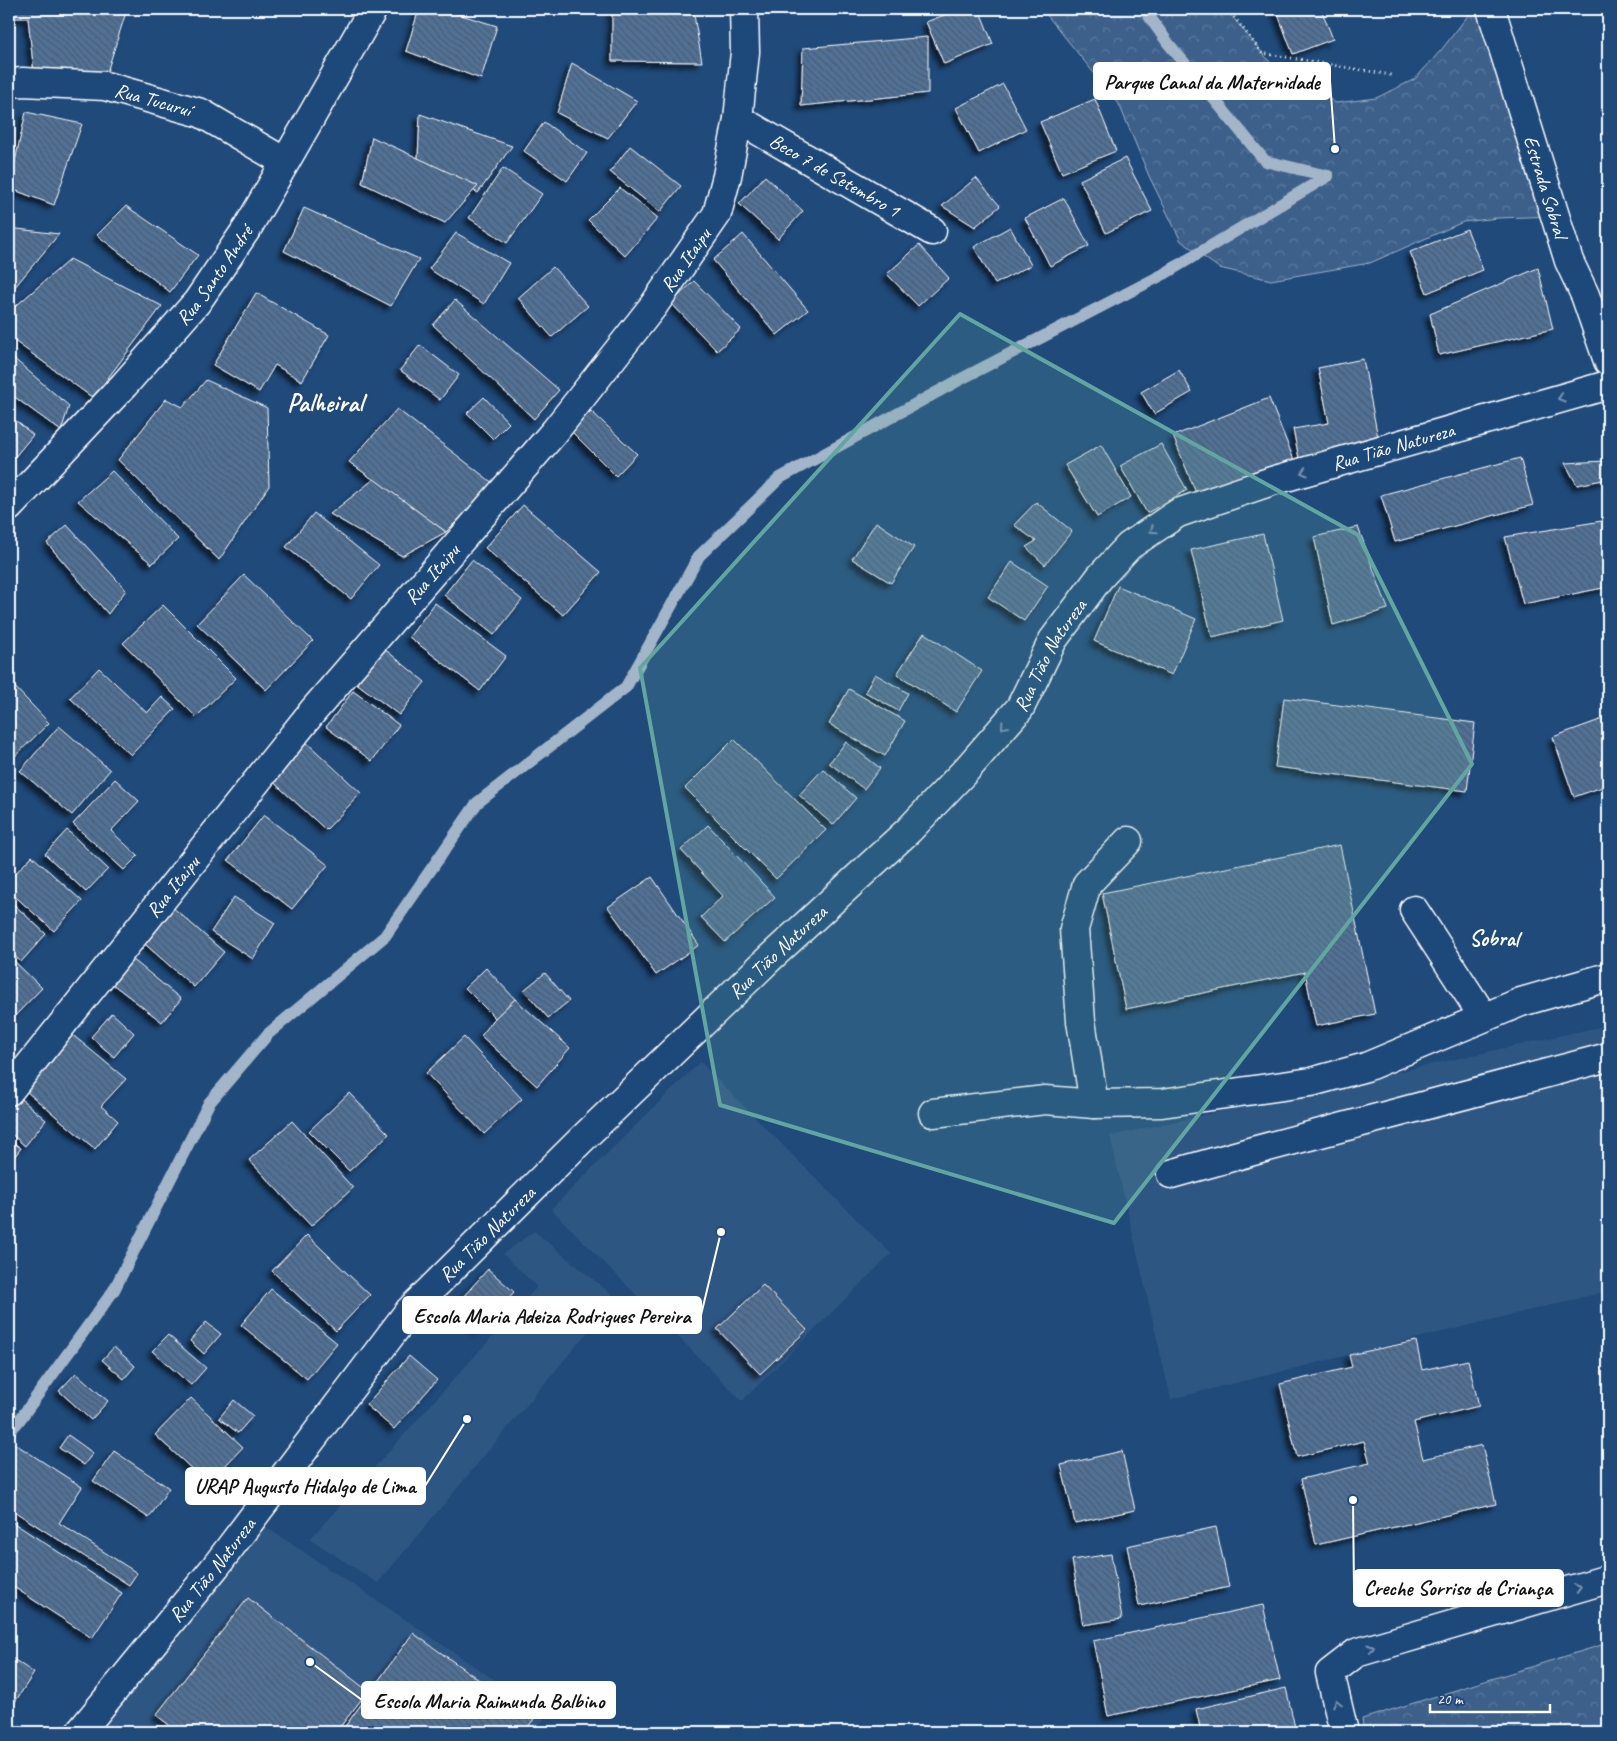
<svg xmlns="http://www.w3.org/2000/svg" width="1617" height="1741" font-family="Caveat,sans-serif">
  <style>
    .built { fill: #2e5683 }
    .forest { fill: url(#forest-crowns); stroke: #9eb0c5 }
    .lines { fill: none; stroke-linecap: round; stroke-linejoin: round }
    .stream { stroke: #a3b5c8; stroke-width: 12 }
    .building { fill: url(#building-back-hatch); stroke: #fff; filter: url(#shadow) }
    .minor-casing { stroke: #fff; stroke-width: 31 }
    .path { stroke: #fff; stroke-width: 3; stroke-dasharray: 1 4; stroke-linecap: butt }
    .minor { stroke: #1f4a7a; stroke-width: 28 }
    .oneway { stroke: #7992af }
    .marked { fill: #63a6a1; fill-opacity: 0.2; stroke: #63a6a1; stroke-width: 4; stroke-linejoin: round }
    .labels { text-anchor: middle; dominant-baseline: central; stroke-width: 4.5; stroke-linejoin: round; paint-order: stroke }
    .street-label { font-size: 20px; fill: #fff; stroke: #1f4a7a }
    .quarter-label { font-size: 22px; font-weight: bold; fill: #fff; stroke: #1f4a7a }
    .district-label { font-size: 25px; font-weight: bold; fill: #fff; stroke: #1f4a7a }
    .leader { fill: none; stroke: #fff; stroke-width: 2 }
    .callout-dot { fill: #fff; stroke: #1f4a7a; stroke-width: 2 }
    .callout { fill: #fff; stroke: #fff; stroke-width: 2 }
    .callout-label { font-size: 21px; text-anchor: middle; font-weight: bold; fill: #111 }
  </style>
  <defs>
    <pattern id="forest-crowns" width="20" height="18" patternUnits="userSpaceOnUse" patternTransform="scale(1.25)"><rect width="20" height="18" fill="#3c618b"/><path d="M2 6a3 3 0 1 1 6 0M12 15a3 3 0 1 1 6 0" fill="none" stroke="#59799c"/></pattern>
    <pattern id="building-back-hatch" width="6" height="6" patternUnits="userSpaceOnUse" patternTransform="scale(1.25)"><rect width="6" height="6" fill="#507197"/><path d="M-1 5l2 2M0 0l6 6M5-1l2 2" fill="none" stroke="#4e5b6a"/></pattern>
    <filter id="shadow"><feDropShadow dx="-4.5" dy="4.5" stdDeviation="2.5" flood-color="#0009"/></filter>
  </defs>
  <rect width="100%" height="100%" fill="#1f4a7a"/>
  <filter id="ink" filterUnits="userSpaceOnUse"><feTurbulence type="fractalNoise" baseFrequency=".02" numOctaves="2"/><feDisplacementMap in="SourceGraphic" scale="10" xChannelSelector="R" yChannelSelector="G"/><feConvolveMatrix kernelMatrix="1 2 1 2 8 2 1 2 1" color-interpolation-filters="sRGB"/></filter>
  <g filter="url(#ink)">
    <g class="built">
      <path d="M1608 1025V1291L1171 1399 1110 1136Z"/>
      <path d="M700 1062 891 1254 742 1401 551 1209Z"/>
      <path d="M534 1231 616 1298 378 1583 310 1539 537 1287 503 1254Z"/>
      <path d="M261 1524 391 1610 547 1715 533 1732H94Z"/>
    </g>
    <g class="forest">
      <path d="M1042 9H1226L1274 67 1336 103 1376 98 1415 79 1442 49 1473 9H1484L1556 216 1498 218 1463 222 1370 263 1271 280 1219 268 1181 241 1149 176 1119 104Z"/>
      <path d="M1608 1643V1732H1364L1362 1719Z"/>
    </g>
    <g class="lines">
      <g class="stream">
        <path d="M1144 9 1168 43 1265 161 1328 176"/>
        <path d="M9 1432 18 1422 114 1290 209 1103 268 1034 385 936 477 803 626 687 699 556 780 478 963 378 1164 274 1328 176"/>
      </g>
    </g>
    <g class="building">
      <path d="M9 9H127L107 72 34 73 28 18H9Z"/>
      <path d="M419 9H442L497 26 481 79 406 51Z"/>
      <path d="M612 9H693L702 62 612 61Z"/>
      <path d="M960 9H979L993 44 944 64 926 22Z"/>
      <path d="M1276 9H1321L1333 39 1293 54Z"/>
      <path d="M928 37V93L801 106 803 48Z"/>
      <path d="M572 63 637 101 608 138 557 113Z"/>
      <path d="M1003 84 1026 129 979 153 956 108Z"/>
      <path d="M1095 99 1116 151 1062 173 1040 122Z"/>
      <path d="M26 112 82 124 54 205 9 188Z"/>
      <path d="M420 114 512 146 478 193 418 158Z"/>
      <path d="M544 122 587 153 567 181 524 151Z"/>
      <path d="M372 137 418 158 478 186 445 223 362 183Z"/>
      <path d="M630 146 681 186 660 212 610 172Z"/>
      <path d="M1125 158 1152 211 1106 233 1080 180Z"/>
      <path d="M503 168 542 194 507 243 469 218Z"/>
      <path d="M765 176 803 211 778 239 739 204Z"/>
      <path d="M976 178 1000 206 975 227 942 206Z"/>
      <path d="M620 188 658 218 625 256 588 220Z"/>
      <path d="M1064 198 1089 246 1050 266 1025 218Z"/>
      <path d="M126 206 198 255 170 292 97 235Z"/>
      <path d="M304 208 419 259 391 306 284 251Z"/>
      <path d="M1010 227 1031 265 995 284 974 247Z"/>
      <path d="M9 228 59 234 9 294Z"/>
      <path d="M1467 229 1483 270 1427 293 1410 252Z"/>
      <path d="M456 233 509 263 484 304 429 269Z"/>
      <path d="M743 234 808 310 777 335 713 260Z"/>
      <path d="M919 245 949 278 918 306 887 274Z"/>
      <path d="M70 259 162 306 93 398 9 337V312Z"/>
      <path d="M553 267 588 306 552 337 518 298Z"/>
      <path d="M1538 268 1553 329 1439 355 1430 314Z"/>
      <path d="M694 281 741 329 717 351 671 303Z"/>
      <path d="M256 293 329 335 302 381 275 365 259 392 213 365Z"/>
      <path d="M455 300 559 390 534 419 433 325Z"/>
      <path d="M420 345 459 375 440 400 400 370Z"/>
      <path d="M12 357 69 406 61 431 9 393V359Z"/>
      <path d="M1363 359 1379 443 1299 458 1293 429 1329 423 1318 368Z"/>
      <path d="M1179 370 1192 392 1154 414 1141 392Z"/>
      <path d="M206 380 267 408 269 486 219 560 118 460 166 399 183 407Z"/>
      <path d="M484 397 509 423 493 439 467 413Z"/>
      <path d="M1269 398 1294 460 1198 498 1173 436Z"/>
      <path d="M397 409 494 484 446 532 349 462Z"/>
      <path d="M591 411 637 454 616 476 571 431Z"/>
      <path d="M9 415 33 435 9 464Z"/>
      <path d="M1161 444 1187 490 1147 513 1120 466Z"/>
      <path d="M1101 445 1131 497 1097 517 1065 465Z"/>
      <path d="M1520 458 1533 505 1395 542 1381 495Z"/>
      <path d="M1605 461 1608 479 1577 485 1565 463Z"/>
      <path d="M112 471 178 539 152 564 78 501Z"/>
      <path d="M374 479 446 532 402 556 330 514Z"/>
      <path d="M1036 502 1072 531 1045 565 1026 547 1036 541 1014 525Z"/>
      <path d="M523 505 601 572 563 615 485 548Z"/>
      <path d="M314 513 379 565 351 599 286 547Z"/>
      <path d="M1608 520V587L1523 604 1505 537Z"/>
      <path d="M876 522 914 547 891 583 852 559Z"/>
      <path d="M67 525 126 590 108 614 47 543Z"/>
      <path d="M1358 527 1388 609 1333 625 1314 537Z"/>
      <path d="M1263 534 1283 620 1212 637 1191 550Z"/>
      <path d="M472 560 522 600 494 635 444 595Z"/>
      <path d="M1012 562 1048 586 1024 621 988 597Z"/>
      <path d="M244 575 313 641 266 690 197 624Z"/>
      <path d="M1118 586 1196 619 1172 675 1094 641Z"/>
      <path d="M435 603 506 656 480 691 409 637Z"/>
      <path d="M163 605 236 678 196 717 123 643Z"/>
      <path d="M924 633 982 671 956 712 897 674Z"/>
      <path d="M382 647 425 682 399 715 355 682Z"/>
      <path d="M99 668 147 713 162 697 175 709 131 755 70 698Z"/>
      <path d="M875 674 908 693 898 711 865 692Z"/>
      <path d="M9 681 49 723 13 758 9 754Z"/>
      <path d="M849 689 905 721 885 756 829 724Z"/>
      <path d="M353 691 399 725 372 761 326 727Z"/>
      <path d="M1284 698 1475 723 1467 791 1275 767Z"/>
      <path d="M1608 717V785L1574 797 1553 737Z"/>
      <path d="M59 726 110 770 72 815 20 771Z"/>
      <path d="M734 739 826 830 776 879 685 788Z"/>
      <path d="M304 740 361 793 326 830 269 778Z"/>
      <path d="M846 742 880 768 864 789 829 763Z"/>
      <path d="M823 769 856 798 833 825 799 795Z"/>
      <path d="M115 779 139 801 111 831 138 856 124 870 73 824Z"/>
      <path d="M264 815 328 865 292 909 228 860Z"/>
      <path d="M708 825 775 897 725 942 701 917 723 896 681 850Z"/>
      <path d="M67 830 108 869 86 892 45 854Z"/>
      <path d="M1340 845 1375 1014 1316 1026 1305 972 1126 1009 1102 893Z"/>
      <path d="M32 856 82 901 54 931 9 891V880Z"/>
      <path d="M652 877 699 945 656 975 608 907Z"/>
      <path d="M234 897 275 923 253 959 211 932Z"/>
      <path d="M9 900 46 934 21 962 9 951Z"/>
      <path d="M170 905 224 952 194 987 139 939Z"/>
      <path d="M9 956 42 988 9 1022Z"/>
      <path d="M131 958 181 999 162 1022 111 983Z"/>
      <path d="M486 968 515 999 495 1018 465 988Z"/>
      <path d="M545 973 569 1001 548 1018 524 990Z"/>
      <path d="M515 999 570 1048 537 1086 481 1036 495 1018Z"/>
      <path d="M112 1013 134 1033 114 1057 91 1037Z"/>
      <path d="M69 1032 126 1079 101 1106 118 1121 95 1149 21 1087Z"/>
      <path d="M464 1037 522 1099 484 1134 426 1073Z"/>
      <path d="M349 1093 389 1134 349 1171 309 1131Z"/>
      <path d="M15 1094 46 1120 25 1146 9 1132V1101Z"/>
      <path d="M292 1121 353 1188 311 1226 249 1160Z"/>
      <path d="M9 1140 21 1148 9 1164Z"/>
      <path d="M307 1235 370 1295 336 1331 272 1271Z"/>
      <path d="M488 1269 514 1292 479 1330 454 1307Z"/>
      <path d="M763 1285 807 1330 760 1374 717 1329Z"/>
      <path d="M271 1289 337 1343 307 1379 241 1325Z"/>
      <path d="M206 1322 221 1334 204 1354 190 1341Z"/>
      <path d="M168 1335 206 1368 191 1385 152 1351Z"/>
      <path d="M1416 1341 1422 1370 1468 1360 1479 1406 1414 1422 1423 1459 1482 1445 1496 1504 1316 1545 1301 1479 1370 1463 1364 1441 1297 1457 1280 1384 1352 1367 1349 1355Z"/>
      <path d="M114 1347 135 1366 124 1379 102 1360Z"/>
      <path d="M409 1356 437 1380 394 1429 366 1405Z"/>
      <path d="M76 1373 108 1401 91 1420 59 1391Z"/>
      <path d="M191 1398 243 1447 208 1484 155 1435Z"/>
      <path d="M234 1400 253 1416 238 1433 219 1418Z"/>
      <path d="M68 1435 93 1453 84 1465 59 1448Z"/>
      <path d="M12 1442 82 1487 59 1523 137 1573 129 1585 9 1508V1447Z"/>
      <path d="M114 1451 169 1488 149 1518 93 1481Z"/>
      <path d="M1122 1451 1135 1510 1075 1523 1061 1465Z"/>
      <path d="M9 1520 122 1593 92 1638 9 1584Z"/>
      <path d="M1216 1527 1229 1587 1139 1606 1127 1546Z"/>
      <path d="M1111 1554 1122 1619 1083 1625 1072 1560Z"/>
      <path d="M248 1598 368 1691 336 1732H169L173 1728 156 1715Z"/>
      <path d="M1263 1605 1280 1680 1108 1716 1093 1641Z"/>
      <path d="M413 1633 534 1719 524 1732H341Z"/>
      <path d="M9 1656 34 1673 9 1711Z"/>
      <path d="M1286 1688 1296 1732H1201L1196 1709Z"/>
      <path d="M1115 1728 1116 1732H1091Z"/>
    </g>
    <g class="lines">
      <g class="minor-casing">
        <g id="minor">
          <path id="s1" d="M1491 9 1569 261 1585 295 1608 361"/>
          <path id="s2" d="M9 83 23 82 105 86 201 113 285 162"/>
          <path id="s3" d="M738 119 932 231"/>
          <path id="s4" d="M9 507 124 385 197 302 248 227 373 9"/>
          <path d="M1414 910 1483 1016"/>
          <path id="s5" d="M9 1091 313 711 555 431 654 305 717 214 727 176 738 119 745 52 744 9"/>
          <path d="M1094 1104 1081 1021 1074 929 1087 884 1128 841"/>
          <path d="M933 1113 1045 1100 1094 1104 1162 1103 1311 1082 1366 1067 1521 1002 1608 977"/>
          <path d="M1171 1174 1253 1151 1608 1057"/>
          <path id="s6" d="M80 1732 216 1566 409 1311 580 1141 771 957 909 830 967 769 1020 708 1053 640 1100 577 1129 546 1178 513 1272 481 1608 385"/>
          <path d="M1344 1732 1330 1673 1356 1653 1608 1579"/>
        </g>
      </g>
      <path class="path" d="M1228 9 1262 53 1391 75"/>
      <use href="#minor" class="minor"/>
    </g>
    <defs><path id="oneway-chevron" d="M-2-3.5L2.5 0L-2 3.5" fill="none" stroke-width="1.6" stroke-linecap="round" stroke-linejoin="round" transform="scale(1.25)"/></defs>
    <g class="oneway">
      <use href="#oneway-chevron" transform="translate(1561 398) rotate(164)"/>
      <use href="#oneway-chevron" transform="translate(1304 472) rotate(164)"/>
      <use href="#oneway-chevron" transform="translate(1153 530) rotate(146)"/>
      <use href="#oneway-chevron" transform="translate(1004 726) rotate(131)"/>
      <use href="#oneway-chevron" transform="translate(1578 1588) rotate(-16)"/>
      <use href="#oneway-chevron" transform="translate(1371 1648) rotate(-16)"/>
      <use href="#oneway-chevron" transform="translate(1337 1703) rotate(-103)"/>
    </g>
  </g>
  <path class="marked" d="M960 314 1358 535 1472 764 1114 1223 720 1105 640 668Z"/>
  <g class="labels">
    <g class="street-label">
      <text stroke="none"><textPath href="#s2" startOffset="146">Rua Tucuruí</textPath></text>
      <text stroke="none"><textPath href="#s3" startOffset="112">Beco 7 de Setembro 1</textPath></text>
      <text stroke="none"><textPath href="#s1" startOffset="186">Estrada Sobral</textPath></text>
      <text stroke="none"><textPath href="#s5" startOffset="1072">Rua Itaipu</textPath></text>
      <text stroke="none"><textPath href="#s4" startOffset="310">Rua Santo André</textPath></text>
      <text stroke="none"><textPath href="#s6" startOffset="1874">Rua Tião Natureza</textPath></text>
      <text stroke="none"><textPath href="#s5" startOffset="668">Rua Itaipu</textPath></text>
      <text stroke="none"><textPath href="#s6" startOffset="1454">Rua Tião Natureza</textPath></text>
      <text stroke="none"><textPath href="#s5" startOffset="262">Rua Itaipu</textPath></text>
      <text stroke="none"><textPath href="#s6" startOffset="1049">Rua Tião Natureza</textPath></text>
      <text stroke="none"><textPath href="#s6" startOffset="644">Rua Tião Natureza</textPath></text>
      <text stroke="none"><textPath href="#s6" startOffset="209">Rua Tião Natureza</textPath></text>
    </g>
    <g class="quarter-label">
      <text x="1494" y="939">Sobral</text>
    </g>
    <g class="district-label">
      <text x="325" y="403">Palheiral</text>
    </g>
  </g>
  <path class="leader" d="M1335 149L1330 81M721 1232L701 1315M467 1419L425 1486M1353 1500L1354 1588M310 1662L362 1700"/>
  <g class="callout-dot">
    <circle cx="1335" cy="149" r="5"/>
    <circle cx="721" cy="1232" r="5"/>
    <circle cx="467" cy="1419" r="5"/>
    <circle cx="1353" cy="1500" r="5"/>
    <circle cx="310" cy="1662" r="5"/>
  </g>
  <g class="callout">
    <rect x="1094" y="63" width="236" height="36" rx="5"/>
    <rect x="403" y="1297" width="298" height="36" rx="5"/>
    <rect x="186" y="1468" width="239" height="36" rx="5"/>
    <rect x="1354" y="1570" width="209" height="36" rx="5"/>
    <rect x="362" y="1682" width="253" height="36" rx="5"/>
  </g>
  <g class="callout-label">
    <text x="1212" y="89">Parque Canal da Maternidade</text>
    <text x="552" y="1323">Escola Maria Adeiza Rodrigues Pereira</text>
    <text x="305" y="1493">URAP Augusto Hidalgo de Lima</text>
    <text x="1458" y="1595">Creche Sorriso de Criança</text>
    <text x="489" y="1708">Escola Maria Raimunda Balbino</text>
  </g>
  <rect width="1617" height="1741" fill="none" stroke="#1f4a7a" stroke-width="30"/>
  <rect x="15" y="15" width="1587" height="1711" fill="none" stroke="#fff" stroke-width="2" filter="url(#ink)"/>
  <path d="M1430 1704v8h120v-8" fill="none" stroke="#ffffff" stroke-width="2.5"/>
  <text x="1437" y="1704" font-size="15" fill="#ffffff" stroke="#1f4a7a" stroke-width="4" paint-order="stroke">20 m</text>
</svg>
